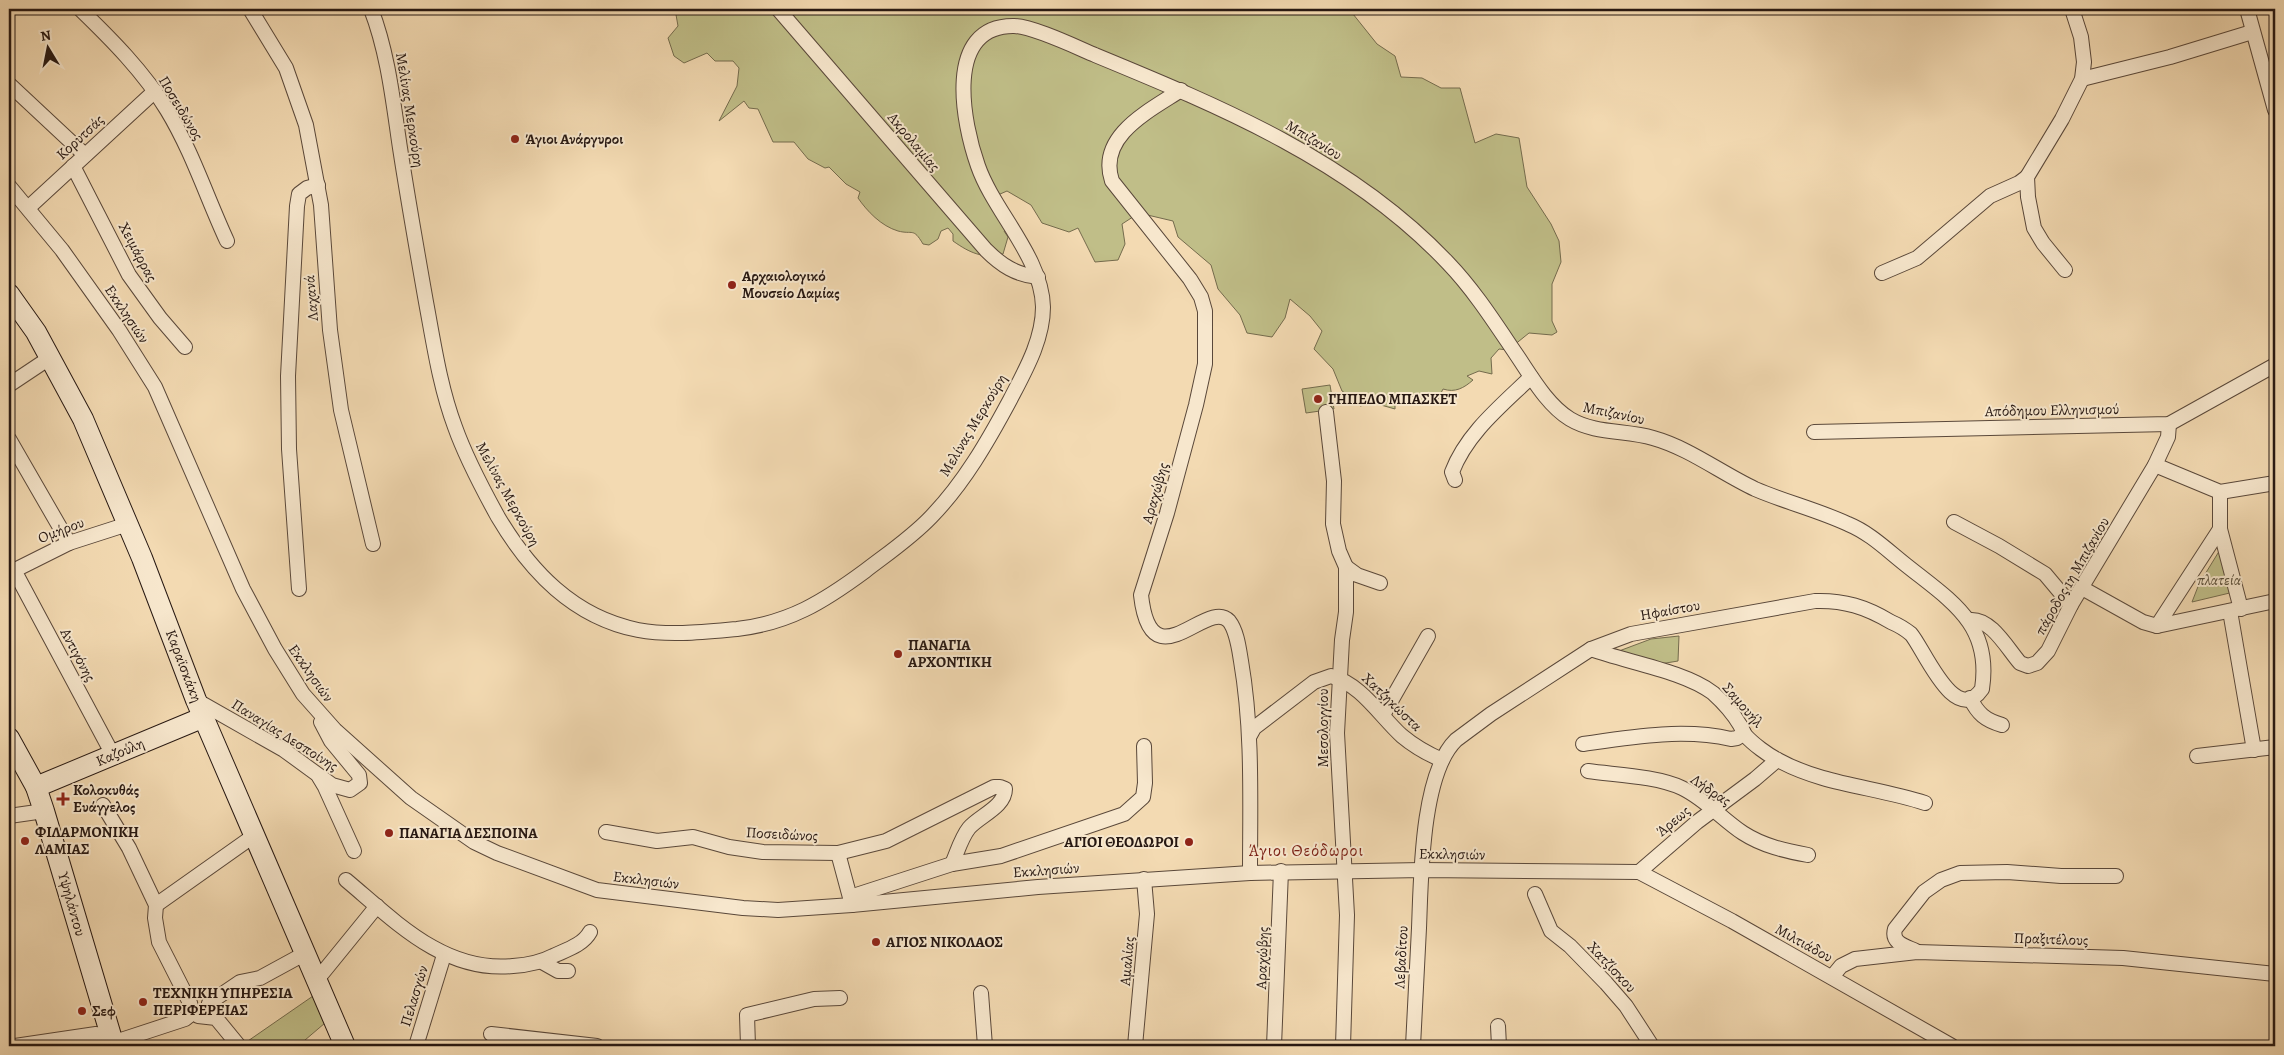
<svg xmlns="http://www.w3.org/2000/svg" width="2284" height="1055" font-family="Alegreya,serif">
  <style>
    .green { fill: #c0be88; stroke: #746b4d }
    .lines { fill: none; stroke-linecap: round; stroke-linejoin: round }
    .street-casing { stroke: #5a483a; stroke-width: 16 }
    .secondary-casing { stroke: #271812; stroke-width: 22 }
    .street { stroke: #f7e7cd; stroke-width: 14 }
    .secondary { stroke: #f7e7cd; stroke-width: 20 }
    .poi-dot { fill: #8f2418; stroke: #f7e7cd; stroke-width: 2 }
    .labels { text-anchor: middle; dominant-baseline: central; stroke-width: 4; stroke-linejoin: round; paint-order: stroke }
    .street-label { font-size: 15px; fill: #271812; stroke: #f7e7cd }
    .poi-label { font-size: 15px; font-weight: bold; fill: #271812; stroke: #f7e7cd; text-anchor: start }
    .park-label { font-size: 15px; font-style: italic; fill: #554a35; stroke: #f7e7cd }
    .neighbourhood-label { font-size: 16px; letter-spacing: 1px; fill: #7a1f14; stroke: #f7e7cd }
  </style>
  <rect width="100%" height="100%" fill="#f3dab2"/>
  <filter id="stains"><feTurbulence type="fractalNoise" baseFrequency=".004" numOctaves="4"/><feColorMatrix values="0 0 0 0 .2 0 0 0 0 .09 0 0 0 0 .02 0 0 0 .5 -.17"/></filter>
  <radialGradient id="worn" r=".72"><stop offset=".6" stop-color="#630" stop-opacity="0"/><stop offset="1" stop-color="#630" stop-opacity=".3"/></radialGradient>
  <g class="green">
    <path d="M675 9H1349L1377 44 1395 56 1401 77 1422 78 1441 88H1460L1475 143 1496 134 1519 138 1527 187 1551 224 1559 241 1561 262 1552 284V321L1557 332 1552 335 1529 333 1508 350 1499 349 1491 358 1492 374 1479 371 1467 376 1473 380C1464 388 1455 393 1443 389L1436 403 1416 402 1414 396 1395 402V409L1374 403 1360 406 1356 400 1342 391 1333 369 1314 349 1322 331 1310 316 1290 299 1285 318 1272 337 1247 333 1240 315 1218 289 1211 265 1178 237 1173 221 1139 213 1122 224 1125 244 1118 260 1095 262 1078 228 1069 232 1042 223 1031 205 1007 191 991 198 1011 224 1004 231 1008 237 1003 254C983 259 970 253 953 241V234L948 228 941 231 938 239 929 245 923 244C913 227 913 235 898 231 881 226 867 211 858 198L860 192 846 184 829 167 825 168 808 159 794 142H773L758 109 749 108 744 101 719 121 737 86 739 68 733 61H715L707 53 684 63 674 56 668 38 678 26Z"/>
    <path d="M1330 385 1334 409 1306 413 1302 389Z"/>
    <path d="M2226 540 2238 591 2192 602 2199 584Z"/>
    <path d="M1679 636 1678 661 1660 664 1611 654 1651 639Z"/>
    <path d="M313 996 325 1023 298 1046H247L245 1043Z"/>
  </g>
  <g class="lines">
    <g class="street-casing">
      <g id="street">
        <path d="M80 9C111 39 144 72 167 110 192 151 207 198 227 241"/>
        <path d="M250 9 286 68 306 125 321 205 330 330 341 410 373 544"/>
        <path d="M371 9C388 53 393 101 400 148 408 200 417 251 426 302 434 345 440 387 455 427 466 458 482 488 498 517 530 571 573 617 638 630 670 636 704 632 737 629 789 623 823 602 865 571 887 554 911 538 931 517 964 483 988 441 1010 400 1025 371 1043 340 1043 307 1042 257 994 212 978 166 963 124 943 25 1014 26 1032 26 1076 47 1095 55 1221 107 1352 161 1448 263 1474 290 1495 323 1516 354 1531 376 1547 405 1570 419 1595 434 1626 430 1653 438 1689 448 1721 473 1755 489 1785 502 1818 510 1848 524 1870 533 1887 550 1906 565 1951 601 1992 624 1982 689 1955 728 1924 649 1911 634 1905 629 1898 625 1891 622 1866 607 1844 600 1815 601L1631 634 1591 649 1491 714 1456 740C1421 774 1421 880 1419 928 1417 967 1415 1007 1413 1046"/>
        <path d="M778 9 986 250C1001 265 1016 275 1038 277"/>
        <path d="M2247 9 2275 110"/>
        <path d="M2082 79 2170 57 2252 32"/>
        <path d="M9 84 85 155"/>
        <path d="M1181 90C1149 111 1097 136 1112 181L1190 279 1201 297 1205 311V364L1196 405 1167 513 1141 595C1151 685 1207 597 1229 621 1237 631 1239 649 1241 661 1253 731 1250 802 1250 873"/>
        <path d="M73 166 129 275 160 318 185 347"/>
        <path d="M9 186 62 250 119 330 155 387 243 589 275 649 303 694 335 730 411 798 474 842 497 853 597 890 743 908 778 910 852 905 1038 887 1250 873 1422 870 1639 872 1732 921 1952 1046"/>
        <path d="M28 208 155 91"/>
        <path d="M2065 270 2043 243 2034 228 2028 197 2027 177 2062 119 2082 79 2084 62 2081 37 2072 9"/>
        <path d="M1882 273 1917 258 1990 196 2019 183 2027 177"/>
        <path d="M9 385 51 357"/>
        <path d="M1326 412 1334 481 1333 524 1339 551 1346 567V612L1342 640 1337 733 1347 915 1343 1046"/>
        <path d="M1814 432 2169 424 2275 365"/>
        <path d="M9 439 69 543"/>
        <path d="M2155 465 2220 492 2275 483"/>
        <path d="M1455 480 1452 472C1467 433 1501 406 1531 377"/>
        <path d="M2220 492V529L2241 609"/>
        <path d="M1954 522 1999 546 2045 574 2071 605"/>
        <path d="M1346 567 1357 575 1380 583"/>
        <path d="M14 570 113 755"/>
        <path d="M9 573 69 543 128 524"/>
        <path d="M2082 588 2143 622 2157 626 2275 601"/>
        <path d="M299 589 289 449 288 376 297 206 299 194 307 188 318 185"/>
        <path d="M2230 611 2254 750"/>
        <path d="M1970 620C1991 618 2007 648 2020 663L2028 666 2037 663 2048 651 2071 605 2155 465 2168 437 2169 424"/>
        <path d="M2157 626 2220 529"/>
        <path d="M1591 649C1626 662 1684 671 1713 693 1723 702 1733 713 1740 725 1742 728 1743 732 1745 735 1753 744 1768 755 1778 760 1823 785 1877 787 1925 803"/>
        <path d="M1970 698C1978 714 1985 720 2002 725"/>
        <path d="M196 700 284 750 332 785 350 790 360 783 359 775 331 741 321 722"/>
        <path d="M1383 715 1428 636"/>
        <path d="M1249 737 1254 728 1314 682 1331 676C1362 685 1379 715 1402 736 1414 746 1428 754 1442 760"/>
        <path d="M1583 744C1631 737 1683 728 1731 739L1737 738 1744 733"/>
        <path d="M2197 756 2275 747"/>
        <path d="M1588 771C1616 775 1656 776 1682 788 1705 799 1722 819 1743 833 1763 846 1786 851 1808 855"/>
        <path d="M319 777 325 787 354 851"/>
        <path d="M103 805 129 848 156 905 155 918 159 942 190 1003 192 1011 190 1015"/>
        <path d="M9 816 44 811"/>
        <path d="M606 832 657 841 693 837 729 847 763 852 838 853 886 841 994 787H1000L1005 789C1005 807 979 816 969 828 961 838 957 853 952 864"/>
        <path d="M838 853 852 905"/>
        <path d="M1639 872 1697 822 1755 779 1777 760"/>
        <path d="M346 880C395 921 444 973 513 966 527 965 540 963 553 956 566 950 583 945 590 932"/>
        <path d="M1535 894 1551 931 1570 946 1606 983 1626 1006 1652 1046"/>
        <path d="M850 897 952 864 1001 856 1124 814 1143 797 1145 783 1144 746"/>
        <path d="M156 905 255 835"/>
        <path d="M1916 951C1905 946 1891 943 1895 929L1924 892 1941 880 1960 873 2007 872 2061 876H2116"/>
        <path d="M542 962 558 971H568"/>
        <path d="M1832 977 1841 966 1855 959 1917 952 2123 958 2275 974"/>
        <path d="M316 981 377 906"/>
        <path d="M981 993 985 1046"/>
        <path d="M198 1016 216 1018 239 1046"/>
        <path d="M207 1016 209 1003 240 982 260 978 304 954"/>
        <path d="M1498 1026 1499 1046"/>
        <path d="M491 1034 597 1046"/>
        <path d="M15 1046 96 1034 111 1039 121 1040 185 1019 190 1015"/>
        <path d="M416 1046 444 955"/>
        <path d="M748 1046 747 1015 814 999 840 998"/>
        <path d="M1135 1046 1147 914 1144 879"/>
        <path d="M1274 1046 1281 871"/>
      </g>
    </g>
    <g class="secondary-casing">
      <g id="secondary">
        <path d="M9 294 36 332 83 419 142 558 196 700 345 1046"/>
        <path d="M9 738 36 787 44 811 114 1046"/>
        <path d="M36 787 204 717"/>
      </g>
    </g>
    <use href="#street" class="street"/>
    <use href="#secondary" class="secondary"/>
  </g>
  <g class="poi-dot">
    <circle cx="515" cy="139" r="5"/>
    <circle cx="732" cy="285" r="5"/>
    <circle cx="1318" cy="399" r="5"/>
    <circle cx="898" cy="654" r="5"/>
    <path d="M60.5 791.5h5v5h5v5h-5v5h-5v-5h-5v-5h5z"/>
    <circle cx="389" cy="833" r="5"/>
    <circle cx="25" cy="841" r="5"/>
    <circle cx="1189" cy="842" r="5"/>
    <circle cx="876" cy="942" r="5"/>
    <circle cx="143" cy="1002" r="5"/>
    <circle cx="82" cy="1011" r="5"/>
  </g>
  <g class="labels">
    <g class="street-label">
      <text transform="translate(181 108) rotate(59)">Ποσειδώνος</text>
      <text transform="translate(410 110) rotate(81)">Μελίνας Μερκούρη</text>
      <text transform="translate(80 137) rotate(-43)">Κορυτσάς</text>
      <text transform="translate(1314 140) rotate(31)">Μπιζανίου</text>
      <text transform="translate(914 142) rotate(50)">Ακρολαμίας</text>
      <text transform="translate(138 252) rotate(62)">Χειμάρρας</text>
      <text transform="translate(311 298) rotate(-95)">Λαχανά</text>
      <text transform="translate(127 314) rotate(56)">Εκκλησιών</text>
      <text transform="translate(2052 410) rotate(-1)">Απόδημου Ελληνισμού</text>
      <text transform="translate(1614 413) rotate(12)">Μπιζανίου</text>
      <text transform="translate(973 425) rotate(-59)">Μελίνας Μερκούρη</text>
      <text transform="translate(1155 493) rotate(-74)">Αραχώβης</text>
      <text transform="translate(508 494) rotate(61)">Μελίνας Μερκούρη</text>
      <text transform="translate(61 530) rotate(-21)">Ομήρου</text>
      <text transform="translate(2072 576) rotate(-60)">πάροδος 1η Μπιζανίου</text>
      <text transform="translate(1670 610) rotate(-10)">Ηφαίστου</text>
      <text transform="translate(78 655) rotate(62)">Αντιγόνης</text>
      <text transform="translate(184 666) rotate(69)">Καραϊσκάκη</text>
      <text transform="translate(311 673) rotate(55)">Εκκλησιών</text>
      <text transform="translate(1392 702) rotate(44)">Χατζηκώστα</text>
      <text transform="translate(1743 705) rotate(49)">Σαμουήλ</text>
      <text transform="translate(1323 728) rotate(-90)">Μεσολογγίου</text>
      <text transform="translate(285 735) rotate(32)">Παναγίας Δεσποίνης</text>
      <text transform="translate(120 752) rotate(-23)">Καζούλη</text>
      <text transform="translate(1711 790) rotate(34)">Λήδρας</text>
      <text transform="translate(1673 821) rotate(-40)">Άρεως</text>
      <text transform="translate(782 834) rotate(3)">Ποσειδώνος</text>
      <text transform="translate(1452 854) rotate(1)">Εκκλησιών</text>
      <text transform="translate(1046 870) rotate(-4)">Εκκλησιών</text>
      <text transform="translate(646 880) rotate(7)">Εκκλησιών</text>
      <text transform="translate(72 904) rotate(74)">Υψηλάντου</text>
      <text transform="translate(2051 939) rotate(2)">Πραξιτέλους</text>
      <text transform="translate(1804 943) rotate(29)">Μιλτιάδου</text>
      <text transform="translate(1401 957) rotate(-87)">Λεβαδίτου</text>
      <text transform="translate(1262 958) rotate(-88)">Αραχώβης</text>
      <text transform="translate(1127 961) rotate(-85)">Αμαλίας</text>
      <text transform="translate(1612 967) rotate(47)">Χατζίσκου</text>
      <text transform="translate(414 996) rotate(-73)">Πελασγών</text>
    </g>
    <g class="poi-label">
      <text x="525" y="139">Άγιοι Ανάργυροι</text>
      <text x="742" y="276">Αρχαιολογικό<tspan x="742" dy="17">Μουσείο Λαμίας</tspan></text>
      <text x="1328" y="399">ΓΗΠΕΔΟ ΜΠΑΣΚΕΤ</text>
      <text x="908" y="645">ΠΑΝΑΓΙΑ<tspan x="908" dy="17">ΑΡΧΟΝΤΙΚΗ</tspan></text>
      <text x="73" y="790">Κολοκυθάς<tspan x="73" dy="17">Ευάγγελος</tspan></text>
      <text x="35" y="832">ΦΙΛΑΡΜΟΝΙΚΗ<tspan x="35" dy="17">ΛΑΜΙΑΣ</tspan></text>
      <text x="399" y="833">ΠΑΝΑΓΙΑ ΔΕΣΠΟΙΝΑ</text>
      <text x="1179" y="842" text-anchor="end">ΑΓΙΟΙ ΘΕΟΔΩΡΟΙ</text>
      <text x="886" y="942">ΑΓΙΟΣ ΝΙΚΟΛΑΟΣ</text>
      <text x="153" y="993">ΤΕΧΝΙΚΗ ΥΠΗΡΕΣΙΑ<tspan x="153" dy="17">ΠΕΡΙΦΕΡΕΙΑΣ</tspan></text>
      <text x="92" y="1011">Σεφ</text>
    </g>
    <g class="park-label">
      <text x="2219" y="580">πλατεία</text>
    </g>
    <g class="neighbourhood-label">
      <text x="1306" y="851">Άγιοι Θεόδωροι</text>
    </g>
  </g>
  <rect width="2284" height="1055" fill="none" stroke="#f3dab2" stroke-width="30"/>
  <rect x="10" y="10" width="2264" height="1035" fill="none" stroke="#271812" stroke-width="2.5"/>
  <rect x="15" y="15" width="2254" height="1025" fill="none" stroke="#271812"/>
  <g transform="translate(48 48) rotate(350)" stroke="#f7e7cd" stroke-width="4" paint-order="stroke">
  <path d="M0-4L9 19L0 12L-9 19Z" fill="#271812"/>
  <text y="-8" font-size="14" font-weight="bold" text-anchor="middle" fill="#271812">N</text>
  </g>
  <rect width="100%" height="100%" filter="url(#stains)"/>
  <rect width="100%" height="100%" fill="url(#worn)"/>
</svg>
